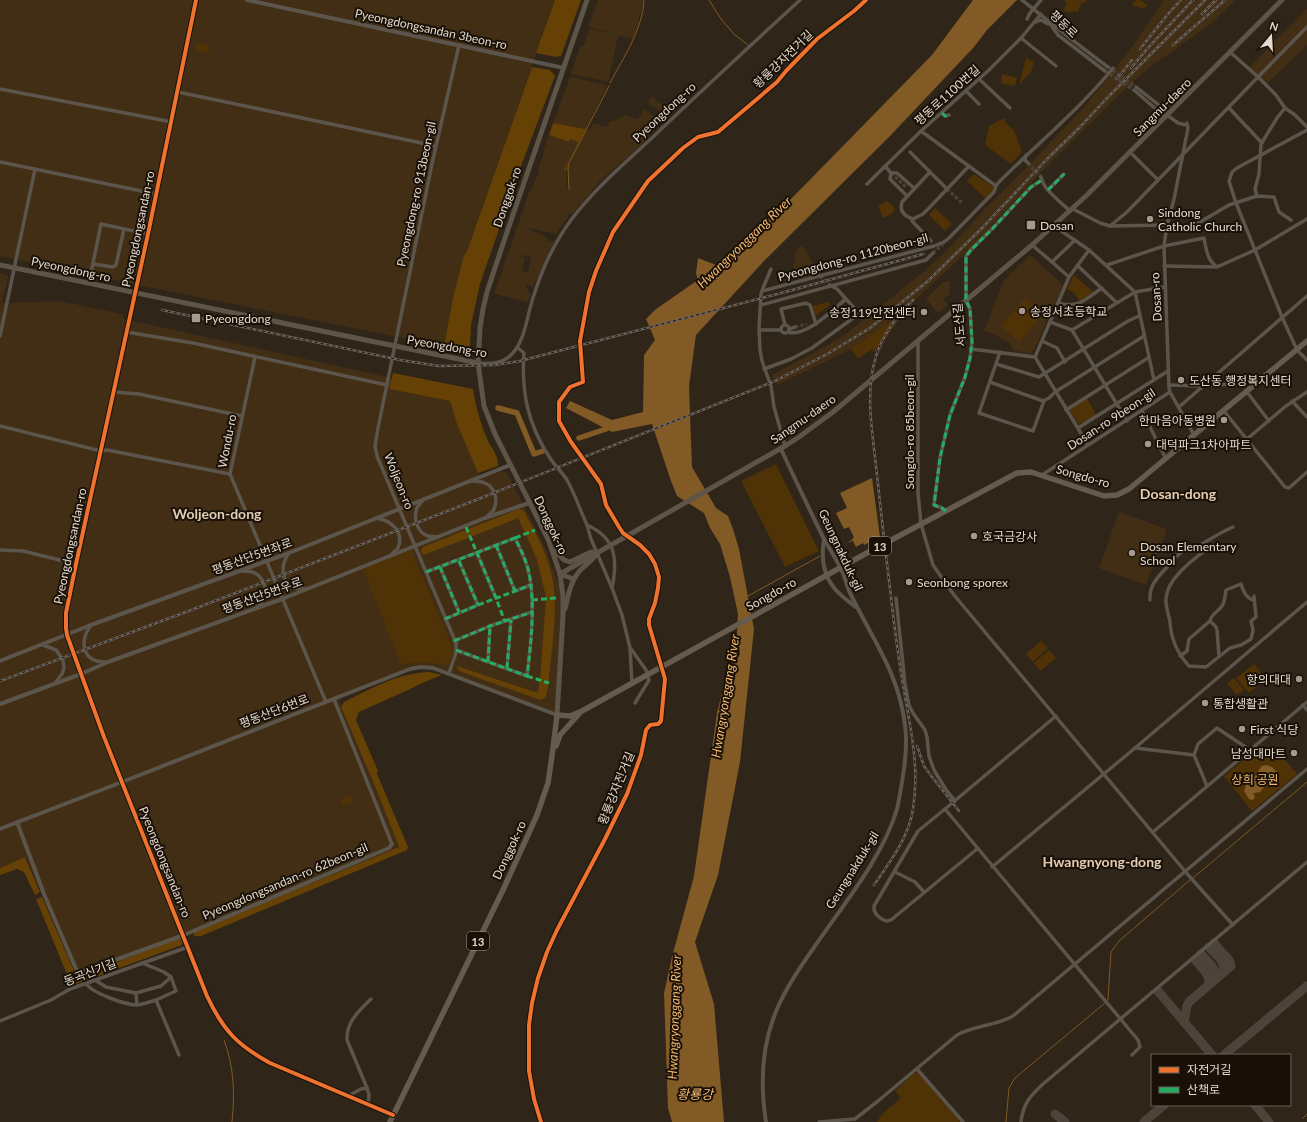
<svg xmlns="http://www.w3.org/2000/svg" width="1307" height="1122" font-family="Lato,'Noto Sans KR',sans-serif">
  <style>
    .built { fill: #422e15; fill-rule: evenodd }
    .green { fill: #4f3205 }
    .forest { fill: #654105 }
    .water { fill: #825a25 }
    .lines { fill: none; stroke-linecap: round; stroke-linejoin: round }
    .stream { stroke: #825a25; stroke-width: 1 }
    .river { stroke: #825a25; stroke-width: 5.5 }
    .taxiway { stroke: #4c443a; stroke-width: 9 }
    .minor-tunnel { stroke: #4a4034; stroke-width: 3.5; stroke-dasharray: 3.5 2; stroke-linecap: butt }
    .minor { stroke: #5c554c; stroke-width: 3.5 }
    .tertiary { stroke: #5c554c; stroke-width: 4 }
    .secondary { stroke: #5e5549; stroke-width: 5 }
    .primary { stroke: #665b4d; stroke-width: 5.5 }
    .rail-casing { stroke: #69625b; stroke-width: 2.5 }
    .rail { stroke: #191108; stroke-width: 1; stroke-dasharray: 3; stroke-linecap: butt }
    .quiet { stroke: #26ab63; stroke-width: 3; stroke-dasharray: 6 3; stroke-linecap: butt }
    .cycleway-casing { stroke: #191108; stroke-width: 6 }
    .cycleway { stroke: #ef722f; stroke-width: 4 }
    .poi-dot { fill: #a59a8d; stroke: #191108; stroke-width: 1.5 }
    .labels { text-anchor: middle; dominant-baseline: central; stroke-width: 4; stroke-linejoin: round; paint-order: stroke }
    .shield { fill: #191108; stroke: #a79d91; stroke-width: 1 }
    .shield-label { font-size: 11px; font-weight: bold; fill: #e4d9cc }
    .street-label { font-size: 12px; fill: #e4d9cc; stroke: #191108 }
    .poi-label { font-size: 12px; fill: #e4d9cc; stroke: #191108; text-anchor: start }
    .park-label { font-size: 12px; fill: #f7bb70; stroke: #191108 }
    .water-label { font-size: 13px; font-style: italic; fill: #f6ba6f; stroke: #191108 }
    .quarter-label { font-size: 14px; font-weight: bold; fill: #e3cdb3; stroke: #191108 }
  </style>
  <rect width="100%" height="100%" fill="#2f2519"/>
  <g class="built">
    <path d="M0 0H555L466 254 452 302 444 346 87 275 0 256Z"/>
    <path d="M598 0H643V5L638 19 639 21 633 39 618 36 608 82 571 74 580 47H583L590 29 618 35 588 27Z"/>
    <path d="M1164 0H1235L1212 23 1153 65 1133 81 1045 168 978 241 908 307 886 339 878 356 875 366 872 368 880 343 892 321 851 349 777 385 772 375 828 345 848 332 925 271 951 246 983 211 1035 159 1085 106 1129 51Z"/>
    <path d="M1307 8V45L1265 86 1248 69Z"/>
    <path d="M572 77 607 85 586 129 553 123 570 78Z"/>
    <path d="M652 97 659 102 674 111 669 117 648 103Z"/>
    <path d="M644 109 662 121 649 135H648L641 145 601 180 572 214 569 213 568 217 556 234 530 228 532 231 545 236 549 242 552 240 554 242 533 287 526 284 528 292 531 293 528 302 494 294 530 190H531L539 171 538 170 549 135 569 142 570 139 578 141 564 171H566L567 189H569L568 167 587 129 590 130 593 123 607 127 610 121H614L625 115 636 119 639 118ZM520 255 531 257 528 272 522 271 525 258 519 256Z"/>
    <path d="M801 246 804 248 820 275 802 279 793 265 796 262 794 253Z"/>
    <path d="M1030 255 1060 282 1063 286 1032 354 1013 350 1012 346 1008 342 998 336 984 331 1004 280Z"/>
    <path d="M0 273 6 275 8 277 2 302H0Z"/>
    <path d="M943 282H950V295L943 299 948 305 938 313 926 299Z"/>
    <path d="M60 301 122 314 124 319 392 378 389 389 450 401 457 424 481 479 502 471 507 473 545 547 563 596 557 715 433 668 410 669 339 697 341 707 377 791 399 847 194 932 77 977 26 857 0 868V303Z"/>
    <path d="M1119 512 1167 529 1146 585 1099 568Z"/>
  </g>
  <g class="green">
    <path d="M1064 0H1087L1086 2 1081 3 1078 12 1072 11 1071 13 1063 11 1067 3Z"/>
    <path d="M1136 0H1140L1147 5 1144 9 1132 5Z"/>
    <path d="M197 42 210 45 209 53 196 50Z"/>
    <path d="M1026 58 1034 62 1031 72 1019 85Z"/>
    <path d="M1002 74 1017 78 1015 86 1001 83Z"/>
    <path d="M1004 118 1006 123 1014 130 1022 152 1011 164 985 145 989 126Z"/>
    <path d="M974 174 993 187V190L985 198 967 181Z"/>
    <path d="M887 201 895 208C894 214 889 216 883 218L878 206Z"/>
    <path d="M935 208 952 224 945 231 929 215Z"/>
    <path d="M1074 275 1093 292 1080 301 1073 292 1067 289Z"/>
    <path d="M1024 299H1027L1042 313V315L1020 341H1018L1002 327V325Z"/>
    <path d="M829 302 830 305 815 316 813 306Z"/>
    <path d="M893 320 875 352 872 349 858 359 851 349Z"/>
    <path d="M1087 398 1096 415 1080 424 1077 422 1069 409Z"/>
    <path d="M776 464 819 551 785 567 741 481Z"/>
    <path d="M411 550 453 648V654L449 664 446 665 417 662 401 665 363 569Z"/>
    <path d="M1041 641 1048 648 1033 662 1026 654Z"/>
    <path d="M1049 650 1056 658 1040 671 1034 663Z"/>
    <path d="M1254 664 1266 679 1249 693 1236 678Z"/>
    <path d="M1234 678 1244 690 1237 695 1227 683Z"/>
    <path d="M1262 744 1271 755 1277 750 1297 774 1252 811 1224 776Z"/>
    <path d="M352 795 355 801 342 806 340 799Z"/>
    <path d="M914 1073H919L960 1122H877L882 1114 901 1098 895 1091Z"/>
  </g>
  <g class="forest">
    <path d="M555 0H581L561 56 556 57 536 53Z"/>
    <path d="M532 67 550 70 555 76 518 174 480 284 471 325 470 348 467 351 444 346 452 302 464 255 466 254Z"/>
    <path d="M553 123 586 129 568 163 566 171H564L565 168 578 142 570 139 569 142 549 135Z"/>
    <path d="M393 373 473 389C476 408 481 425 489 443 493 449 499 458 498 466L478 473 457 424 450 401 389 389Z"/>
    <path d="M519 509 524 511C535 532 547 553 552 576 559 611 551 652 548 687L546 697 540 700 459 671 457 666 538 693 540 680 546 597 537 559 518 518 468 538 423 555 421 550 423 547Z"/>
    <path d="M430 672 442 675 420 684 408 690 359 712 356 720 378 771 377 774 408 847 407 850 201 936H194V932L399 847 377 791 341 707 344 702C373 688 397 673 430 672Z"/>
    <path d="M25 857 40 892 35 895 24 872 17 869 0 875V868Z"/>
    <path d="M42 897 77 978 180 937 183 942 182 945 73 985 71 984 36 899Z"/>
  </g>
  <g class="water">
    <path d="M973 0H1017L987 30 974 47 890 136 764 261 696 335 689 386 692 467 716 508 728 516 733 529 739 549 754 629 740 762 718 875 695 942 714 1004 724 1122H672L668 1108 664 993 672 957 694 876 717 713 726 677 740 654 737 634 738 614 730 577 720 544 710 528 704 513 677 496 671 481 652 424 612 432 566 408 570 401 612 420 643 412 644 355 655 340 646 319 656 309 698 280 696 273 698 258 716 265 794 196 932 55Z"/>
    <path d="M872 478 880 537 864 545 863 543 856 547 852 539 854 537 849 527 844 529 836 513 847 508 840 493Z"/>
    <path d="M1267 765 1272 767 1277 772 1276 780 1273 779 1272 786 1264 785V787L1260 792 1254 793 1253 794 1255 796 1254 799 1252 800 1249 799 1244 791 1246 786 1244 782 1246 780C1256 781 1256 772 1262 766Z"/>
  </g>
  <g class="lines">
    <g class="stream">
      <path d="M709 0 721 19 734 34 748 45"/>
      <path d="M610 83C623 58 643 29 644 0"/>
      <path d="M569 189 568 168 569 163 609 86"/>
      <path d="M849 542 853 540"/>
      <path d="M748 596 820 556"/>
      <path d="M1193 878 1307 782"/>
      <path d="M1107 1001 1108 999 1111 952 1119 941 1190 880"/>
      <path d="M224 1040C234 1066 235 1094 232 1122"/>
      <path d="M1303 1118 1307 1114"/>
      <path d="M1006 1122 1009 1088 1015 1078 1105 1003"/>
    </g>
    <g class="river">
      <path d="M498 408 517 413 534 454 543 451"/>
      <path d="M579 438 606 429"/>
    </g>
    <g class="taxiway">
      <path d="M1214 943 1229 961"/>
      <path d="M1209 947C1215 954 1227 963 1223 972"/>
      <path d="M1201 954C1207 961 1218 969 1215 979"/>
      <path d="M1195 960C1200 967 1212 975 1208 985"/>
      <path d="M1158 991 1212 1055"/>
      <path d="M1184 1022 1187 1006 1189 1002 1231 966 1230 962 1227 957"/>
      <path d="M1224 1055 1307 986"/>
      <path d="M1255 1105 1269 1122"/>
      <path d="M1055 1114 1065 1122"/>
      <path d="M1144 1122 1164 1105"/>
    </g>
    <g class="minor-tunnel">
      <path d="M1108 67 1136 87"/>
      <path d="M1105 71 1134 90"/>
      <path d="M1028 163 1041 177"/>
      <path d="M891 173 907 188"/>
      <path d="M947 189 962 203"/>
      <path d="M933 253 943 244"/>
      <path d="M820 276 830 285"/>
      <path d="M795 327 807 324"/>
    </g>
    <g class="minor">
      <path d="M1022 0C1050 22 1078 45 1108 67"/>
      <path d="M1027 19 1030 13 1041 0"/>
      <path d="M1048 21 1058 35 1105 71"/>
      <path d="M1035 22 1041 20 1048 24"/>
      <path d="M1021 38 1056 66"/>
      <path d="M979 79 1010 108"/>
      <path d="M1136 87 1169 113"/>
      <path d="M0 89 172 122"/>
      <path d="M1134 90 1165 117"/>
      <path d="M966 91 979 104"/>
      <path d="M178 92 436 146"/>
      <path d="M1229 108 1262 143"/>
      <path d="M1285 108 1295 115 1307 127"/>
      <path d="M942 113 945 116 949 115"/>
      <path d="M1167 115 1178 123 1186 125 1187 123 1188 128 1174 199 1167 225 1164 246 1169 388 1170 392 1194 435"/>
      <path d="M1307 130 1237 168 1232 172 1229 181 1236 203 1282 317 1297 350 1307 360"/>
      <path d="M921 131 996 186"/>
      <path d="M910 152 930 172"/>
      <path d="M1130 152 1158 180"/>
      <path d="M1026 155 1025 160 1028 163"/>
      <path d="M0 162 156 194"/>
      <path d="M885 166 891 173 890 179 907 196"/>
      <path d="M891 173H897L914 188"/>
      <path d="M1041 177C1044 191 1060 201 1070 211"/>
      <path d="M867 184 921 131 989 70 1021 38 1041 14"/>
      <path d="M947 189 930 172 902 202C899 211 904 216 913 219L923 214 929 208 969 166"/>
      <path d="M1048 190 1064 174"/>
      <path d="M1257 196 1255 189 1259 174 1261 144 1277 118 1285 108 1276 95 1258 77 1307 27"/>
      <path d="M1073 209 1100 223 1110 226 1167 225"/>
      <path d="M913 219 912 221 931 241"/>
      <path d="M1054 226 1089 250 1135 292 1154 380"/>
      <path d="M1110 226 1127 212 1258 77 1230 52"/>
      <path d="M1167 227 1190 228 1229 205 1257 196 1274 197 1279 212 1291 220"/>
      <path d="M1032 245 1052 262 1075 240"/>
      <path d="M1052 262 1069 277"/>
      <path d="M93 264 113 267 116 265 124 229"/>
      <path d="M1107 265 1164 246 1204 238C1206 248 1207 260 1216 266"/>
      <path d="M1078 266 1116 302"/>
      <path d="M1164 266 1217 267 1255 250 1307 219"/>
      <path d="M771 269 763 288 761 294 759 328 760 350 762 361 771 386 774 407 785 446"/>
      <path d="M89 283 101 224 148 234"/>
      <path d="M762 291 934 246 944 242 949 238 994 192 996 186 999 182C1037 144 1079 110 1113 68"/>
      <path d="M1058 303C1079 309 1085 299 1102 288"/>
      <path d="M761 305 926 260 933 253"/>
      <path d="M1050 322 1072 330"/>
      <path d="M785 325 781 309 806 303 810 305 816 324"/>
      <circle cx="785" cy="329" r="4"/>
      <path d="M789 329 795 327"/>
      <path d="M760 330H781"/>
      <path d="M126 332 193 343 387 385"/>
      <path d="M788 332C806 338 833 309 846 299"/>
      <path d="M0 336 35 169"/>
      <path d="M918 341V493L921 524 933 565 954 595 1189 876 1233 925"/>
      <path d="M1042 341 1057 348 1065 362"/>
      <path d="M518 348 524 353C521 392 528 425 550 458 555 466 562 472 567 480 575 494 580 510 587 525 616 538 618 559 612 588"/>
      <path d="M971 349 1035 357"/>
      <path d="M1000 352 979 413 1033 431 1044 401"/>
      <path d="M255 357 230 474 326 702"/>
      <path d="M478 363C490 364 503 364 512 354 526 339 527 314 534 295 542 269 555 242 571 220 595 188 625 163 654 136 702 90 751 45 800 0"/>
      <path d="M996 364 1039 377 1128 321 1139 316"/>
      <path d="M764 369 791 359 812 348 856 316 857 312 855 309 837 289 830 285"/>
      <path d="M990 382 1043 401 1049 398 1055 392 1144 336"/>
      <path d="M1169 385 1203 386 1256 382"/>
      <path d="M114 392 139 394 242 416"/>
      <path d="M1247 392 1269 421"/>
      <path d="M1292 401 1307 417"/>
      <path d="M1179 407 1307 296"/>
      <path d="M1066 410 1148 358"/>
      <path d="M1142 411 1166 459"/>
      <path d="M1224 411 1285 487 1289 488 1307 472"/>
      <path d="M1127 421 1072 330 1135 292 1165 287"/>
      <path d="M0 426 101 451 107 450 230 474"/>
      <path d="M1078 428 1168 371"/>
      <path d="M1247 439 1286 406 1307 392"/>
      <path d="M1088 445 1035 357 1069 277 1089 250"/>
      <path d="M1042 475 1170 392"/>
      <path d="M472 481C476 481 480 481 485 483 495 487 499 501 493 511 491 513 488 515 486 518"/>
      <path d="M423 500C421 503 418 505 417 508 413 517 417 533 428 536 431 537 435 536 438 537"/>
      <path d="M946 511 942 508 934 505 940 458 950 415 965 377 970 358 972 342 970 309 966 300V256L971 250 993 228 1031 187 1042 180"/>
      <path d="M376 518C390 520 405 531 398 548 396 550 393 553 391 555"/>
      <path d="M587 525 591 539 612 588 622 615 630 648 632 684"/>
      <path d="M1213 544C1197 557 1168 576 1166 598 1165 606 1169 615 1170 622 1171 640 1177 653 1189 666L1206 667 1230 648 1241 645 1251 639 1253 630 1251 621 1256 617 1254 596"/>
      <path d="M496 545 515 591 531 585"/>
      <path d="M0 550 23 551 76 564"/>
      <path d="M289 553C281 564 279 582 295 588 299 590 303 588 307 589"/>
      <path d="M477 553 496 598"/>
      <path d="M440 567 459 612"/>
      <path d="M242 571C246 571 251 571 255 573 264 578 269 592 263 601 261 604 258 606 256 608"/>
      <path d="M426 572 515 538C520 548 525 558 528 569 536 600 531 644 527 676L456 650"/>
      <path d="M896 598 905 684 909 705 913 713 925 730 927 737 929 756 934 770 945 788 955 801"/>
      <path d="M1150 600C1149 584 1159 576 1168 566 1173 559 1178 554 1186 549 1190 547 1196 547 1200 545 1211 539 1221 532 1233 527"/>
      <path d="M445 619 478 605 459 561"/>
      <path d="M91 625C79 641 82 662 105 662"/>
      <path d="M454 641 490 626 532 612"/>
      <path d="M43 645 56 650 63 660 64 668 62 674 55 683"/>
      <path d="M631 649 646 670 649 680 635 703"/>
      <path d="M1180 656 1187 651 1189 639 1210 621"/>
      <path d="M1219 656 1217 630 1216 627 1210 621C1211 614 1218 612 1222 606 1225 602 1225 595 1226 590L1241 584C1243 591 1246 599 1254 600"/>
      <path d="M488 662 490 626"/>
      <path d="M507 668 511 620"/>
      <path d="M449 673 456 653V643L377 456 375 446 378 428 432 164 459 45"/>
      <path d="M334 699 392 844"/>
      <path d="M1303 705 1307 710"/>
      <path d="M1056 716 945 809 1138 1040 1140 1047 1132 1055"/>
      <path d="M1135 748 1194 755 1207 786"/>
      <path d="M1194 755 1198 744 1217 728 1250 750"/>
      <path d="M945 809 918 831 874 906C873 914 879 918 886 921L891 920 977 849"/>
      <path d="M1153 832 1307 702"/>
      <path d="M992 867 1135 748 1307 602"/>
      <path d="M895 872 915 882 924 892"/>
      <path d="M95 980 106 987 136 993 161 986 171 977 164 972 142 963"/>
      <path d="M86 983C91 993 126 1005 137 1005 144 1004 150 1002 156 1000L179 1055"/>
      <path d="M136 993 137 1005"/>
      <path d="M156 1000 176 991 171 977"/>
      <path d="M0 1021 51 1000 70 989 188 947"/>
      <path d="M917 1069 963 1122"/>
      <path d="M367 1088 347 1040C346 1022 359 1011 371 999"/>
      <path d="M348 1096 361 1089 367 1088 369 1095 368 1104"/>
      <path d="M819 1122 855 1119 878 1101 957 1035C975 1025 996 1026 1013 1016L1307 769"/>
      <path d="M1021 1122C1023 1104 1030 1096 1043 1084L1307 862"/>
    </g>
    <g class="tertiary">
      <path d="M196 0 148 234 76 564 66 613V628L67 635 104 737 207 996C223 1030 237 1045 270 1063L393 1115"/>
      <path d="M247 0 564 68"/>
      <path d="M824 539C821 557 823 575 835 589 841 596 849 602 856 607"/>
      <path d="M0 661 91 625 289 553 510 465"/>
      <path d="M0 704 81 674 108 662 282 599 485 518 529 503"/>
      <path d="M17 822 44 894 76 969 79 972H82L184 935 389 848 392 844"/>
      <path d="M0 829 122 782 410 669 421 667 433 668 557 715"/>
      <path d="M766 1122C760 1084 762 1044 777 1009 787 986 801 966 815 946 843 905 883 857 897 809 900 796 902 782 904 769 906 754 907 739 905 725 899 674 873 640 851 595 847 588 846 579 842 571 837 560 830 550 824 539 809 509 795 479 781 449"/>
    </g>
    <g class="secondary">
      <path d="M0 265 478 363"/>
      <path d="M554 550 564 560 570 562 591 552 597 553"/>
      <path d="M560 574 785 446 799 437 833 412 1032 245 1087 195 1282 0"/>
      <path d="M560 574 574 579"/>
      <path d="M565 609C568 597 570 583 578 573 583 566 594 560 597 553"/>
      <path d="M557 715 563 616V596L560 574 548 539 495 434 484 406 478 363 480 328 483 309 487 292 506 235 587 0"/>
    </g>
    <g class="primary">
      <path d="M556 746 560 735 579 714"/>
      <path d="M390 1122 503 890 537 815 548 783 552 756 557 715 570 716 582 711 865 554 1017 473 1031 472 1104 496 1117 495 1129 489 1307 341"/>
    </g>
    <g class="rail-casing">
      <g id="rail">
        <path d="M1202 14 1216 0"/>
        <path d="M1173 45 1225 0"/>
        <path d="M1140 49 1168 14 1181 0"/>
        <path d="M1131 68 1147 49 1193 0"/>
        <path d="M1117 79 1132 60"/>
        <path d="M162 310 400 360 439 366 495 365 520 361 785 292 923 254"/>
        <path d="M0 681 194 609 476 500 775 381 829 353 870 328 928 281 983 227 1048 158 1080 127 1109 96 1205 0"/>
        <path d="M917 746 924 766 929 773 959 811"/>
        <path d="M874 885C890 862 909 837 913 809 920 767 910 726 903 685 895 640 891 593 885 548 882 521 879 493 876 466 872 430 865 391 876 356 882 336 897 315 913 300"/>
      </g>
    </g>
    <use href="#rail" class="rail"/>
    <g class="quiet">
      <path d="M942 113 945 116 949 115"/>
      <path d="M1048 190 1064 174"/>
      <path d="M946 511 942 508 934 505 940 458 950 415 965 377 970 358 972 342 970 309 966 300V256L971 250 993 228 1031 187 1042 180"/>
      <path d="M466 527 496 598 505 622"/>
      <path d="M515 538 535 530"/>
      <path d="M496 545 515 591"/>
      <path d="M459 561 478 605"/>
      <path d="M440 567 459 612"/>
      <path d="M426 572 515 538C520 548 525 558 528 569 536 600 531 644 527 676L456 650"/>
      <path d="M532 600 557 598"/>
      <path d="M445 619 478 605 531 585"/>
      <path d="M454 641 490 626 532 612"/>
      <path d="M488 662 490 626"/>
      <path d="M507 668 511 620"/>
      <path d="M527 676 549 683"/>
    </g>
    <g class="cycleway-casing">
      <g id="cycleway">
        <path d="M196 0 148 234 76 564 66 613V628L67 635 104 737 207 996C223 1030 237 1045 270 1063L393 1115"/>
        <path d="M541 1122 534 1099 529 1071V1025L532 1003 538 978 547 952 557 930 605 839 627 794 641 755 646 730 650 725 658 724 661 721 665 679 649 625V619L655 603 658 588 659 577 655 564 649 554 640 545 623 533 619 527 606 505 601 484 571 442 559 421V402L570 387 583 382 580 341 589 292 596 271 613 232 648 181 683 148 698 137 718 132 777 82 786 71 817 39 854 11 866 0"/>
      </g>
    </g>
    <use href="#cycleway" class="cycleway"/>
  </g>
  <g class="poi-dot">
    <circle cx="1150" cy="219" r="4"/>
    <rect x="1026" y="220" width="10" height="10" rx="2"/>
    <circle cx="1022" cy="311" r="4"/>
    <circle cx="924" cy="312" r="4"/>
    <rect x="191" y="313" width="10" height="10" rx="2"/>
    <circle cx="1181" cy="380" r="4"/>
    <circle cx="1224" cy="420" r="4"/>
    <circle cx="1148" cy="444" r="4"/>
    <circle cx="974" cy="536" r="4"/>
    <circle cx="1132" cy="553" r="4"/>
    <circle cx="909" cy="582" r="4"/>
    <circle cx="1299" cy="679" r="4"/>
    <circle cx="1205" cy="703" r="4"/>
    <circle cx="1242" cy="729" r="4"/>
    <circle cx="1294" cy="753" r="4"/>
  </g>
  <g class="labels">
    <g class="shield">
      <rect x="869" y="537" width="22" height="18" rx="3"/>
      <rect x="467" y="932" width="22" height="18" rx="3"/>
    </g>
    <g class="shield-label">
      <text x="880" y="546">13</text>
      <text x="478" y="941">13</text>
    </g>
    <g class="street-label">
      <text transform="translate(1064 24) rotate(44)">평동로</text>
      <text transform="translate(431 29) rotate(12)">Pyeongdongsandan 3beon-ro</text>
      <text transform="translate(783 59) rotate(-44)">황룡강자전거길</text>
      <text transform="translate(947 95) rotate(-42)">평동로1100번길</text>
      <text transform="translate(1162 107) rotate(-45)">Sangmu-daero</text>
      <text transform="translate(664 112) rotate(-43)">Pyeongdong-ro</text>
      <text transform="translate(416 194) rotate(-78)">Pyeongdong-ro 913beon-gil</text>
      <text transform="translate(507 197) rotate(-71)">Donggok-ro</text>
      <text transform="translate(138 229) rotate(-78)">Pyeongdongsandan-ro</text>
      <text transform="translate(853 257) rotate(-15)">Pyeongdong-ro 1120beon-gil</text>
      <text transform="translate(71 269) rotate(12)">Pyeongdong-ro</text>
      <text transform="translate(1156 297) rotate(-93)">Dosan-ro</text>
      <text transform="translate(959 325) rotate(-95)">서도산길</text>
      <text transform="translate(447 346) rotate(10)">Pyeongdong-ro</text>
      <text transform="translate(803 419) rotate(-35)">Sangmu-daero</text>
      <text transform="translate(1111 419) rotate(-33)">Dosan-ro 9beon-gil</text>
      <text transform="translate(909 432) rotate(-90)">Songdo-ro 85beon-gil</text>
      <text transform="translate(227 441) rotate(-79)">Wondu-ro</text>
      <text transform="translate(1083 476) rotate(16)">Songdo-ro</text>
      <text transform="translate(399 481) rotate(68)">Woljeon-ro</text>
      <text transform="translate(551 525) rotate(65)">Donggok-ro</text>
      <text transform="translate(70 546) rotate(-78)">Pyeongdongsandan-ro</text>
      <text transform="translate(841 550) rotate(65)">Geungnakduk-gil</text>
      <text transform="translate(252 556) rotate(-20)">평동산단5번좌로</text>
      <text transform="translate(771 594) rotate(-29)">Songdo-ro</text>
      <text transform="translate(262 595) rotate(-20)">평동산단5번우로</text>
      <text transform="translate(274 711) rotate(-21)">평동산단6번로</text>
      <text transform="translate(616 788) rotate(-68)">황룡강자전거길</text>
      <text transform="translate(509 850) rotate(-65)">Donggok-ro</text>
      <text transform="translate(165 862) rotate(68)">Pyeongdongsandan-ro</text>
      <text transform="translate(852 870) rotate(-58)">Geungnakduk-gil</text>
      <text transform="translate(285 881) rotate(-23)">Pyeongdongsandan-ro 62beon-gil</text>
      <text transform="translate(90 972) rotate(-21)">동곡신기길</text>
    </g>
    <g class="poi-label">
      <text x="1158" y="212">Sindong<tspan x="1158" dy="14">Catholic Church</tspan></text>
      <text x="1040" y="225">Dosan</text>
      <text x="1030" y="311">송정서초등학교</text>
      <text x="916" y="312" text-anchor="end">송정119안전센터</text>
      <text x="205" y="318">Pyeongdong</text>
      <text x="1189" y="380">도산동 행정복지센터</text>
      <text x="1216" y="420" text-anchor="end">한마음아동병원</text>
      <text x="1156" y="444">대덕파크1차아파트</text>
      <text x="982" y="536">호국금강사</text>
      <text x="1140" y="546">Dosan Elementary<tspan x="1140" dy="14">School</tspan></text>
      <text x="917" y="582">Seonbong sporex</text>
      <text x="1291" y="679" text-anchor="end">항의대대</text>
      <text x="1213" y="703">통합생활관</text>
      <text x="1250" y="729">First 식당</text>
      <text x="1286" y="753" text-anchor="end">남성대마트</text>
    </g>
    <g class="park-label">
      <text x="1255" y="779">상희 공원</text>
    </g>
    <g class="water-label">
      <text transform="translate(744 242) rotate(-44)">Hwangryonggang River</text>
      <text transform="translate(725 696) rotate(-81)">Hwangryonggang River</text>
      <text transform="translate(674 1017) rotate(-88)">Hwangryonggang River</text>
      <text x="695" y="1094">황룡강</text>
    </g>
    <g class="quarter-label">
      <text x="1178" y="493">Dosan-dong</text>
      <text x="217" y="513">Woljeon-dong</text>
      <text x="1102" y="861">Hwangnyong-dong</text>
    </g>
  </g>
  <rect x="1151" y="1054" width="140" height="52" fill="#191108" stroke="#6a6156"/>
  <rect x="1159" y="1067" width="20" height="6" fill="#ef722f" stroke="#6a6156"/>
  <text x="1187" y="1074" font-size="12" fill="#e4d9cc">자전거길</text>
  <rect x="1159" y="1087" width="20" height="6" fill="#26ab63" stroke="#6a6156"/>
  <text x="1187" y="1094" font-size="12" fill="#e4d9cc">산책로</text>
  <g transform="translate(1271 36) rotate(18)" stroke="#191108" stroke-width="3" paint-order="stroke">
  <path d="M0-3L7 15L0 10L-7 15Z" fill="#e4d9cc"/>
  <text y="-6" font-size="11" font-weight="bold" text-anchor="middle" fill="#e4d9cc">N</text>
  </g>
</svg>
